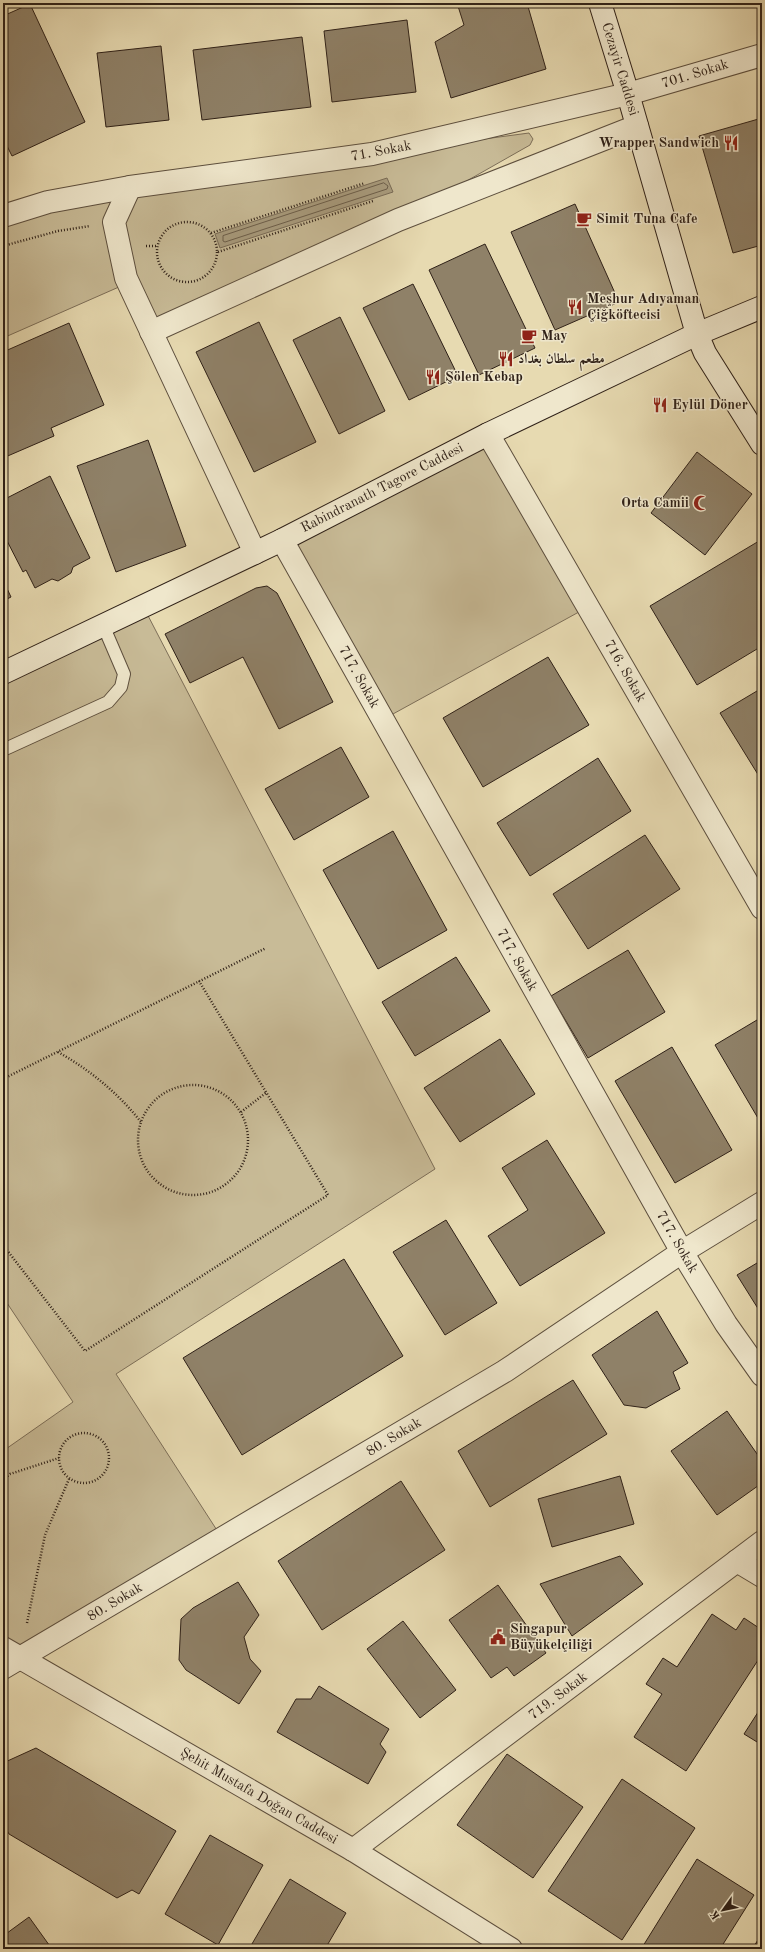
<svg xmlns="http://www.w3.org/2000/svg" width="765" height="1952" font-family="'Old Standard TT',Amiri,serif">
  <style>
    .green { fill: #c8bb97; stroke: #7c6e58 }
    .water { fill: #a89b7d; stroke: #786a55 }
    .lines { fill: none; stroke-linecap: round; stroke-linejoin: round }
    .shore { stroke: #6c5e4a; stroke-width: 1 }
    .building { fill: #8f8168; stroke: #2f2118 }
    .lane-casing { stroke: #5d4f3e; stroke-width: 14 }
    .street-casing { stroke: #5d4f3e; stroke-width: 24 }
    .secondary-casing { stroke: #2f2118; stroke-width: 24 }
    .path { stroke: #2f2118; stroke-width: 2.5; stroke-dasharray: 1 2; stroke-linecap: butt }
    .lane { stroke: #efe7cc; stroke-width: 12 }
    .street { stroke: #efe7cc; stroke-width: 22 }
    .secondary { stroke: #efe7cc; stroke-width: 22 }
    .labels { text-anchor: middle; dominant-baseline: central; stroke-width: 3; stroke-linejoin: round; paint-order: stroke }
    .street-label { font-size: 14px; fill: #2f2118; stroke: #efe7cc }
    .poi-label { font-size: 14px; font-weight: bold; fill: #2f2118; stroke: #efe7cc; text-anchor: start }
  </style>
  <rect width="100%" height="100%" fill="#e7dab1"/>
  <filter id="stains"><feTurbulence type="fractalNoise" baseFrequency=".005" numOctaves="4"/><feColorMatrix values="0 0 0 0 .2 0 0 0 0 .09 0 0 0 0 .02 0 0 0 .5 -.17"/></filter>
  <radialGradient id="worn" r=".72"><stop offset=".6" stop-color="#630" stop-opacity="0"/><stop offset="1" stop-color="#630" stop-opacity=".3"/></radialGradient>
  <g class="green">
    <path d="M529 133 533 139 530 145 398 220 151 332 128 283 3 338V216L372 154Z"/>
    <path d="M488 434 588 607 382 720 281 539Z"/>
    <path d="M143 606 435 1169 116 1374 222 1538 19 1658 3 1648V1451L73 1402 3 1297V673Z"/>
  </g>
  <path class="water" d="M387 178 393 192 220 248 215 234Z"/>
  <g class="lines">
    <path class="shore" d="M384 183 388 186 387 189 225 242 223 241V236Z"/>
  </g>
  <g class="building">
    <path d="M457 3H527L546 69 451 98 435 42 464 25Z"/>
    <path d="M30 4 85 122 12 156 3 138V16Z"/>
    <path d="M407 20 416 92 332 102 324 31Z"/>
    <path d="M302 37 311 107 202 120 193 50Z"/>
    <path d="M161 46 169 120 106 127 97 53Z"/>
    <path d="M762 118V245L733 253 699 136Z"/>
    <path d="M575 204 619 302 555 330 511 232Z"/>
    <path d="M485 244 535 348 479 375 429 270Z"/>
    <path d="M413 284 458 376 409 400 363 308Z"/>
    <path d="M340 317 385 411 339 434 293 340Z"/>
    <path d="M259 322 316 442 254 472 196 352Z"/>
    <path d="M69 323 104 405 51 428 54 436 3 458V352Z"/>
    <path d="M148 440 186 546 116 572 77 466Z"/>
    <path d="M697 452 752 494 705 555 651 513Z"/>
    <path d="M50 476 90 558 73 567 71 573 58 581 52 579 35 588 26 570 23 572 3 533V525L6 523 3 516V500Z"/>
    <path d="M759 541 762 547V646L697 685 650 606Z"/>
    <path d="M3 580 11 597 3 601Z"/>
    <path d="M267 586 277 593 333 702 279 729 243 657 190 683 165 634 256 588Z"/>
    <path d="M548 657 589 725 483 787 443 718Z"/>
    <path d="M762 688V781L720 713Z"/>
    <path d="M341 747 369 797 294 840 265 789Z"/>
    <path d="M598 758 631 811 530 876 497 823Z"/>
    <path d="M393 831 447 930 378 969 323 870Z"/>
    <path d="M645 835 680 889 588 949 553 894Z"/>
    <path d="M628 950 665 1012 588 1058 551 996Z"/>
    <path d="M456 957 490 1011 415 1056 382 1002Z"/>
    <path d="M762 1017V1125L715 1045Z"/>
    <path d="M500 1039 535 1094 460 1142 424 1088Z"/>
    <path d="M672 1047 732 1150 675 1183 615 1081Z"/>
    <path d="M547 1140 605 1233 520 1286 488 1236 528 1210 502 1168Z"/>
    <path d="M446 1220 497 1303 445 1335 393 1252Z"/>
    <path d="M344 1259 403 1356 242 1455 183 1358Z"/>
    <path d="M762 1260V1315L737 1275Z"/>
    <path d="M657 1311 688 1363 673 1372 680 1389 646 1408 624 1405 592 1355Z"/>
    <path d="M573 1380 607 1434 490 1507 458 1451Z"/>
    <path d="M727 1411 762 1461V1483L717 1515 671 1451Z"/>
    <path d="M620 1476 634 1524 552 1547 538 1499Z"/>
    <path d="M401 1481 445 1550 322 1630 278 1561Z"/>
    <path d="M620 1556 643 1584 572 1636 540 1584Z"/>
    <path d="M238 1582 259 1615 244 1637 250 1659 261 1671 239 1704 186 1670 179 1660 181 1619 193 1608Z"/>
    <path d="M498 1585 546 1653 514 1676 507 1667 491 1678 449 1620Z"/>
    <path d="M712 1614 736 1630 744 1618 762 1630V1654L686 1771 634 1737 662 1694 646 1684 663 1658 677 1667Z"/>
    <path d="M403 1621 456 1690 420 1718 367 1649Z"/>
    <path d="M319 1686 389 1729 380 1744 386 1752 368 1784 277 1732 296 1699H311Z"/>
    <path d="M762 1706V1745L744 1734Z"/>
    <path d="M36 1748 176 1831 139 1894 132 1890 117 1898 9 1834 3 1823V1763Z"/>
    <path d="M507 1754 583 1807 533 1878 457 1825Z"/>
    <path d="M622 1779 695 1828 622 1940 548 1891Z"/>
    <path d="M210 1835 263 1865 218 1945 165 1914Z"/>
    <path d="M697 1859 754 1895 720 1949H648L643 1946Z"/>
    <path d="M290 1879 346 1913 325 1949H249Z"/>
    <path d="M29 1917 52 1949H3V1936Z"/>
    <path d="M762 1934V1949H752Z"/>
  </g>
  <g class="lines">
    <g class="lane-casing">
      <path id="lane" d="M3 750 108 702 121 687 124 674 103 625"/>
    </g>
    <g class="street-casing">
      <g id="street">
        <path d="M130 187 114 222 126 278 255 553"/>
        <path d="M3 216 48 202 130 187 372 154 628 94 762 55"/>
        <path d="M151 332 398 220 637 126"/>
        <path d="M488 434 762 908"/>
        <path d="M282 540 682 1252 726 1324 762 1375"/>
        <path d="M737 1561 762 1576"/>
        <path d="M3 1648 353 1850 511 1949"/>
        <path d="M3 1668 505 1371 682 1252 762 1203"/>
        <path d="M353 1850 762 1542"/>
      </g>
    </g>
    <g class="secondary-casing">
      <g id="secondary">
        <path d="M600 3 628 94 697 334 705 353 762 444"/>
        <path d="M3 673 282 540 488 434 697 334 762 307"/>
      </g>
    </g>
    <g class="path">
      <circle cx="187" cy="252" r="30"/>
      <path d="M211 233 365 183"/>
      <path d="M3 246 58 231 90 226"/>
      <path d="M146 246H157"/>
      <path d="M218 252 373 201"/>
      <path d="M58 1052C90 1070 118 1093 141 1122"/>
      <path d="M3 1079 266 948"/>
      <circle cx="193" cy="1140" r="55"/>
      <path d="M241 1112 267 1092"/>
      <path d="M3 1245 85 1351 328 1195 199 981"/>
      <circle cx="84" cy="1458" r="25"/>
      <path d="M3 1480 10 1474 59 1458"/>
      <path d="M27 1623 45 1535 69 1479"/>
    </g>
    <use href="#lane" class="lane"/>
    <use href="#street" class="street"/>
    <use href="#secondary" class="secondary"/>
  </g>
  <defs>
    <g id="restaurant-bare" transform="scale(1.2)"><path d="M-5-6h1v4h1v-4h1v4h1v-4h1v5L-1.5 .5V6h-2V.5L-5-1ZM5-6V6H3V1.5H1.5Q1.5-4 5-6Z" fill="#8f2418" stroke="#efe7cc" stroke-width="2.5" paint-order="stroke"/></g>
    <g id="cafe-bare" transform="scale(1.2)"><path d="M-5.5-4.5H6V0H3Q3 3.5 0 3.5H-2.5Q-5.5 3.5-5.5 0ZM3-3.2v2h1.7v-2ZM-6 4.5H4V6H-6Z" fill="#8f2418" stroke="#efe7cc" stroke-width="2.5" paint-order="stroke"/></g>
    <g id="mosque-bare" transform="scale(1.2)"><path d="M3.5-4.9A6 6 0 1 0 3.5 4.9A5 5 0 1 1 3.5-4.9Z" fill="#8f2418" stroke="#efe7cc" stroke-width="2.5" paint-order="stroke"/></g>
    <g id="civic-bare" transform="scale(1.2)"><path d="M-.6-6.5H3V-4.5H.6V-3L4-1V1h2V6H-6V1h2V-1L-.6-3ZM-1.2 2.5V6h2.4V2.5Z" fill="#8f2418" stroke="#efe7cc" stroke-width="2.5" paint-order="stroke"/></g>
  </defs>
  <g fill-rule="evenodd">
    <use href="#restaurant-bare" x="731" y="143"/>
    <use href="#cafe-bare" x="584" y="219"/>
    <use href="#restaurant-bare" x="575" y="307"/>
    <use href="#cafe-bare" x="529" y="336"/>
    <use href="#restaurant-bare" x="506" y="359"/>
    <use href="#restaurant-bare" x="433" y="377"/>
    <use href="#restaurant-bare" x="660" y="405"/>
    <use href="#mosque-bare" x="701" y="503"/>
    <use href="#civic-bare" x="498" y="1637"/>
  </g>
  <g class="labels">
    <g class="street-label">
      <text transform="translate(620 69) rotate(73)">Cezayir Caddesi</text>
      <text transform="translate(695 74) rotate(-17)">701. Sokak</text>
      <text transform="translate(381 151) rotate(-11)">71. Sokak</text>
      <text transform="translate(382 488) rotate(-27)">Rabindranath Tagore Caddesi</text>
      <text transform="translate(625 671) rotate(60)">716. Sokak</text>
      <text transform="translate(359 677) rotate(61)">717. Sokak</text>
      <text transform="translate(517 960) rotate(61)">717. Sokak</text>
      <text transform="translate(677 1242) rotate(60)">717. Sokak</text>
      <text transform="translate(394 1437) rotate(-31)">80. Sokak</text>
      <text transform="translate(115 1602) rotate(-31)">80. Sokak</text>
      <text transform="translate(558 1696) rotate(-37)">719. Sokak</text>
      <text transform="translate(259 1796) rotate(30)">Şehit Mustafa Doğan Caddesi</text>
    </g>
    <g class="poi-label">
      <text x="719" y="143" text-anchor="end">Wrapper Sandwich</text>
      <text x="596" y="219">Simit Tuna Cafe</text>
      <text x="587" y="299">Meşhur Adıyaman<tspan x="587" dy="16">Çiğköftecisi</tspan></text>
      <text x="541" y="336">May</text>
      <text x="518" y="359">مطعم سلطان بغداد</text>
      <text x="445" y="377">Şölen Kebap</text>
      <text x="672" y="405">Eylül Döner</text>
      <text x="689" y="503" text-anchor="end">Orta Camii</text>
      <text x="510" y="1629">Singapur<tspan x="510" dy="16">Büyükelçiliği</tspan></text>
    </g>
  </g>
  <rect width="765" height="1952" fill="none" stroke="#e7dab1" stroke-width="16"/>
  <rect x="4" y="4" width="757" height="1944" fill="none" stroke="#2f2118" stroke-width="2"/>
  <rect x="8" y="8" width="749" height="1936" fill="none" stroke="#2f2118"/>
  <g transform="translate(723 1910) rotate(237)" stroke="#efe7cc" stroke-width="3" paint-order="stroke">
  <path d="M0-3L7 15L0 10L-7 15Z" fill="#2f2118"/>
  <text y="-6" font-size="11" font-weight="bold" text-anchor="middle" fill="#2f2118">K</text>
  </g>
  <rect width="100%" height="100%" filter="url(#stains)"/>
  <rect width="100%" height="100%" fill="url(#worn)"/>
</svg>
